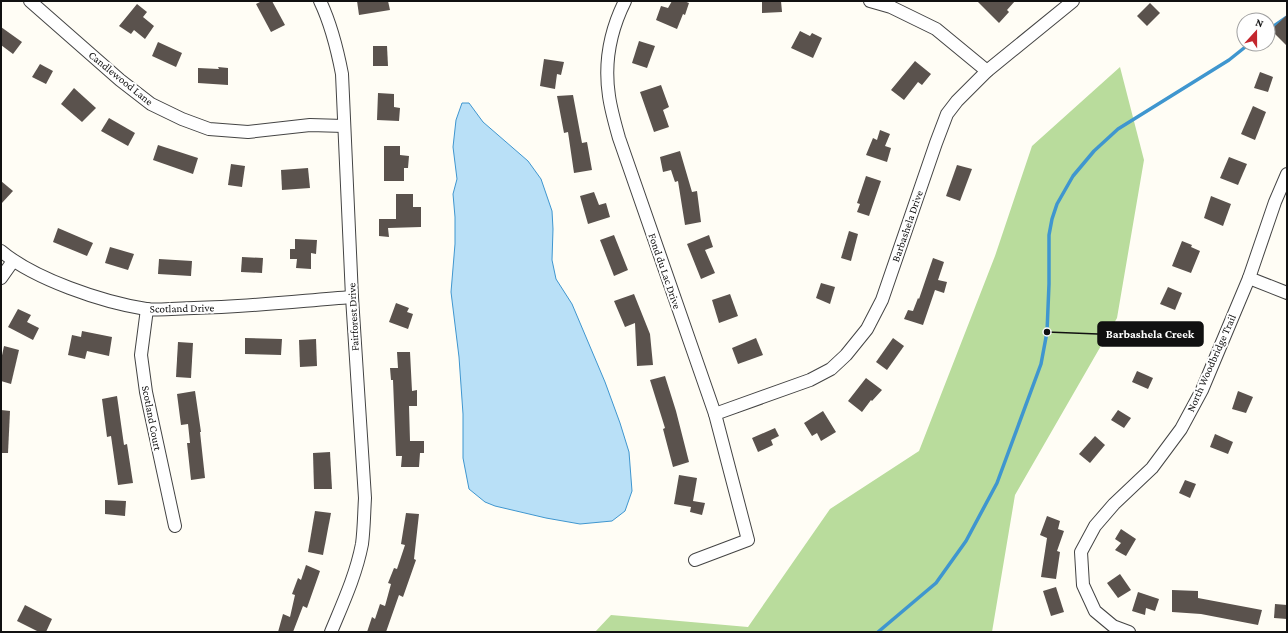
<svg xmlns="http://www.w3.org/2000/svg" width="1288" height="633" font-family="'Crimson Pro',serif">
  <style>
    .forest { fill: #b9dc9c }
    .water { fill: #b9e0f7; stroke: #3f96cf }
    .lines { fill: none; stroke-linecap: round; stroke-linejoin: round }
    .stream { stroke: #3f96cf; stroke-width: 3.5 }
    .building { fill: #5a524d }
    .minor-casing { stroke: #444; stroke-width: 14 }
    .minor { stroke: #fff; stroke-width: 12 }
    .labels { text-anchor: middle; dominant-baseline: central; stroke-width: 4; stroke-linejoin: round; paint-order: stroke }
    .street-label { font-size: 11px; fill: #111; stroke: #fff }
    .leader { fill: none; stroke: #111; stroke-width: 1.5 }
    .callout-dot { fill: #111; stroke: #fff; stroke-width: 1.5 }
    .callout { fill: #111; stroke: #111; stroke-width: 1.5 }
    .callout-label { font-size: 12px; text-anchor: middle; font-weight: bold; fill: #fff }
  </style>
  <rect width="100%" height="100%" fill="#fffdf5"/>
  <path class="forest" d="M1120 67 1144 160 1117 318 1015 495 992 632H595L611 615 748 627 830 509 919 451 995 256 1032 146Z"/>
  <path class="water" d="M462 103H469L483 122 528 161 541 179 552 211 553 229 552 260 556 279 572 304 605 382 620 423 629 452 632 491 625 511 612 521 580 524 546 518 495 506 485 502 469 489 463 458V414L459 357 451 292 455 244V217L453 194 457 179 453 147 456 120Z"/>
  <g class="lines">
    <g class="stream">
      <path d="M1268 30 1287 17"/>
      <path d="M878 632 936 583 966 541 997 483 1041 364 1047 332 1049 284V235L1052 219 1057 204 1073 176 1094 151 1118 129 1229 60 1249 44"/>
    </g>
  </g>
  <g class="building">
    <path d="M262 1H272L285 25 271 32 256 4Z"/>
    <path d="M357 1H388L390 10 359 15Z"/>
    <path d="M672 1H684L689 3 685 15 683 14 677 29 656 20 661 6 668 8Z"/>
    <path d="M762 1H781L782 12 762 13Z"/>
    <path d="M977 1H1015L1007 10 1009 12 999 23Z"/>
    <path d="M1150 3 1160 13 1147 26 1137 16Z"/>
    <path d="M137 4 147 12 143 17 154 26 145 39 134 30 131 34 119 26Z"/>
    <path d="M1287 15V46L1271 30Z"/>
    <path d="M1 27 22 42 13 54 1 45Z"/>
    <path d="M800 31 810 36 812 33 822 38 813 58 791 48Z"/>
    <path d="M639 41 655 46 647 68 632 63Z"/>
    <path d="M158 42 182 53 176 67 152 56Z"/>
    <path d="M373 46H387L388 66H373Z"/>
    <path d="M544 59 564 62 561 75 557 74 555 89 540 86Z"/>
    <path d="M915 61 931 74 922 85 918 82 904 100 891 90Z"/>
    <path d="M40 64 53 71 46 84 32 77Z"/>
    <path d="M218 67 228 68V85L198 83V68L219 69Z"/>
    <path d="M1260 72 1273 77 1268 92 1254 88Z"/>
    <path d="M661 85 669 107 663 110 669 127 654 132 640 92Z"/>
    <path d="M74 88 96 108 82 122 61 104Z"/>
    <path d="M378 93 394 94V107L400 108 399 121 377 120Z"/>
    <path d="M573 95 582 143 587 142 592 170 574 173 568 132 564 133 557 96Z"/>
    <path d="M1253 106 1266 112 1255 140 1241 134Z"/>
    <path d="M109 118 135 133 128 146 101 131Z"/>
    <path d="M880 130 890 134 885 146 891 148 887 162 866 155 873 138 877 140Z"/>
    <path d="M158 145 198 158 193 174 153 160Z"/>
    <path d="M384 146H400V155L409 156 408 168H404V181H384Z"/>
    <path d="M680 151 692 192 697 191 701 222 685 225 678 181 675 182 671 170 663 172 660 157Z"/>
    <path d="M1229 157 1247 164 1238 185 1220 178Z"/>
    <path d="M231 164 245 166 242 187 228 185Z"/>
    <path d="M957 165 972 169 960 201 946 196Z"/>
    <path d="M308 168 310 188 282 190 281 170Z"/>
    <path d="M866 176 881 181 869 216 857 212 860 204 857 203Z"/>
    <path d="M1 181 13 191 1 204Z"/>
    <path d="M594 192 599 205 606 203 610 217 588 224 580 196Z"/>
    <path d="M396 194H413V207H421V227L388 228 389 237 379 236V219H396Z"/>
    <path d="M1211 196 1231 204 1223 226 1204 218Z"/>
    <path d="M58 228 93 243 87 256 53 242Z"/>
    <path d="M849 231 858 234 851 261 841 258Z"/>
    <path d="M614 235 628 270 614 276 600 240Z"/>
    <path d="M709 235 713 247 705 250 715 273 701 279 687 244Z"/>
    <path d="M295 239 317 240 316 254 311 253V269L296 268 297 259H290V249H295Z"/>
    <path d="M1182 241 1192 245 1191 247 1200 251 1191 273 1172 266Z"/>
    <path d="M110 247 134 254 128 270 105 263Z"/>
    <path d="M242 257 263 258 262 273 241 272Z"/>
    <path d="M933 258 944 262 938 280 947 282 944 293 935 290 923 325 904 319 908 310 913 311 918 298 919 299Z"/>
    <path d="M159 259 192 261 191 276 158 274Z"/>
    <path d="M821 283 835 287 830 304 816 298Z"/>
    <path d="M1168 287 1182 293 1175 310 1160 304Z"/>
    <path d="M634 294 650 334 653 365 637 366 635 323 625 327 614 301Z"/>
    <path d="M730 294 738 316 719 323 712 300Z"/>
    <path d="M396 303 409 308 407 312 413 314 408 329 389 322Z"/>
    <path d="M18 309 31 315 27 322 39 328 33 340 8 327Z"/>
    <path d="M82 331 112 337 109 356 87 351 85 359 68 355 72 335 81 337Z"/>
    <path d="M245 338 282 339 281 355 245 354Z"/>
    <path d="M756 338 763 355 738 364 732 348Z"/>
    <path d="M893 338 904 346 887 370 876 362Z"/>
    <path d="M316 339 317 366 300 367 299 340Z"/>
    <path d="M178 342 193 343 191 378 176 377Z"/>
    <path d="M4 346 19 350 11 384 1 381V360Z"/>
    <path d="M397 352H410L412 391 417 390V406H409L410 441H424V453H420L419 467H401L402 456H396L393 380H391L390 368H398Z"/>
    <path d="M1137 371 1153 378 1148 389 1132 382Z"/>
    <path d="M665 376 676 411 689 462 673 467 663 429 665 428 650 380Z"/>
    <path d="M866 378 882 390 872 401 871 400 862 412 848 401Z"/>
    <path d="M195 391 201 432H200L205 478 191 480 187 443H190L188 424 181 425 177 394Z"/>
    <path d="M1238 391 1253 397 1246 413 1232 409Z"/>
    <path d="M117 396 124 445 127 444 133 483 118 485 111 436 107 437 102 399Z"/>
    <path d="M1 410 10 411 8 453H1Z"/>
    <path d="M1118 410 1131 418 1124 428 1111 420Z"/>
    <path d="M823 411 836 432 821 441 817 433 812 436 804 423Z"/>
    <path d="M775 428 779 436 771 440 773 445 758 452 752 438Z"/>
    <path d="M1215 434 1233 442 1228 454 1210 447Z"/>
    <path d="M1095 436 1105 445 1090 463 1079 454Z"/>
    <path d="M330 452 332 489H314L313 453Z"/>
    <path d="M679 475 697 478 693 501 705 503 702 515 690 512 691 507 674 504Z"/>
    <path d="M1185 480 1196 484 1190 498 1179 493Z"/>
    <path d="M105 500 126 501 125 516 105 514Z"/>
    <path d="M315 511 331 513 323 555 308 552Z"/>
    <path d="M406 513 419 514 414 559 416 560 403 597 399 595 386 632H367L372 617 375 619 380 604 385 606 391 584 388 583 394 568 397 569 405 545 401 544Z"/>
    <path d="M1047 516 1060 521 1058 529 1064 531 1057 551 1060 552 1056 579 1041 577 1047 538 1040 535Z"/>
    <path d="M1121 529 1136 539 1126 556 1115 550 1121 543 1115 539Z"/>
    <path d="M306 565 320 571 307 608 303 606 293 632H278L283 614 290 617 295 595 292 594 298 578 301 580Z"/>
    <path d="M1120 574 1131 590 1118 598 1107 583Z"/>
    <path d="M1056 587 1064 612 1051 616 1043 591Z"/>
    <path d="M1172 590 1198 591V598L1262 610 1258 625 1201 614 1172 612Z"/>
    <path d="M1138 592 1159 599 1155 611 1146 608 1145 615 1132 611Z"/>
    <path d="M1275 604 1287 605V619L1274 618Z"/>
    <path d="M25 605 52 619 46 632H39L17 621Z"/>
  </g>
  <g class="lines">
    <g class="minor-casing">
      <g id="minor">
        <path d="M30 1 120 80 151 104 182 119 209 129 248 132 310 125 344 126"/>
        <path d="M320 1C331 24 337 48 342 74L352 297 365 498C364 514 364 529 362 544 356 575 343 603 331 632"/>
        <path d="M625 1C610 31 604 63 609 96 611 110 615 124 619 138L715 414 748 540 695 560"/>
        <path d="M870 1 891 7 936 29 987 71"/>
        <path d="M1 251C34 279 102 302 146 309 161 311 179 308 194 308 247 307 299 301 352 297"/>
        <path d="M1 278 13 261"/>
        <path d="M1249 278 1287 293"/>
        <path d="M147 309 141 355 146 392 175 526"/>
        <path d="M715 414 810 380 831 369 846 355 867 329 882 300 936 143 947 114 957 101 987 71 1073 1"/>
        <path d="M1129 632 1113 626 1095 611 1083 585 1081 552 1095 526 1114 504 1152 468 1181 429 1202 390 1249 278 1275 202 1287 174"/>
      </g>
    </g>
    <use href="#minor" class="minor"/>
  </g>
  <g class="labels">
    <g class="street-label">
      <text transform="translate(121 78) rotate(39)">Candlewood Lane</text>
      <text transform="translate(907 226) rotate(-71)">Barbashela Drive</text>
      <text transform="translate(665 271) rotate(71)">Fond du Lac Drive</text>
      <text transform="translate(182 308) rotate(-1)">Scotland Drive</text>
      <text transform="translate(353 317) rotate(-93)">Fairforest Drive</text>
      <text transform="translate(1211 363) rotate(-66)">North Woodbridge Trail</text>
      <text transform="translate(152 418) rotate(79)">Scotland Court</text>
    </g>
  </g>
  <path class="leader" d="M1047 332L1098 334"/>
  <circle class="callout-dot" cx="1047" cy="332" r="4"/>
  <rect class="callout" x="1098" y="322" width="105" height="24" rx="4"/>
  <g class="callout-label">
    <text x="1150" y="338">Barbashela Creek</text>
  </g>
  <rect width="1288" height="633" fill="none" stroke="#111111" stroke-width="4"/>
  <g transform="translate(1256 32) rotate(21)"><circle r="19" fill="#ffffff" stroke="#a0a0a0"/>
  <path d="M0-3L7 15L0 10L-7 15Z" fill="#c4262e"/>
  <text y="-6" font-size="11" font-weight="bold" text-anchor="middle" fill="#111111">N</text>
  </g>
</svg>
